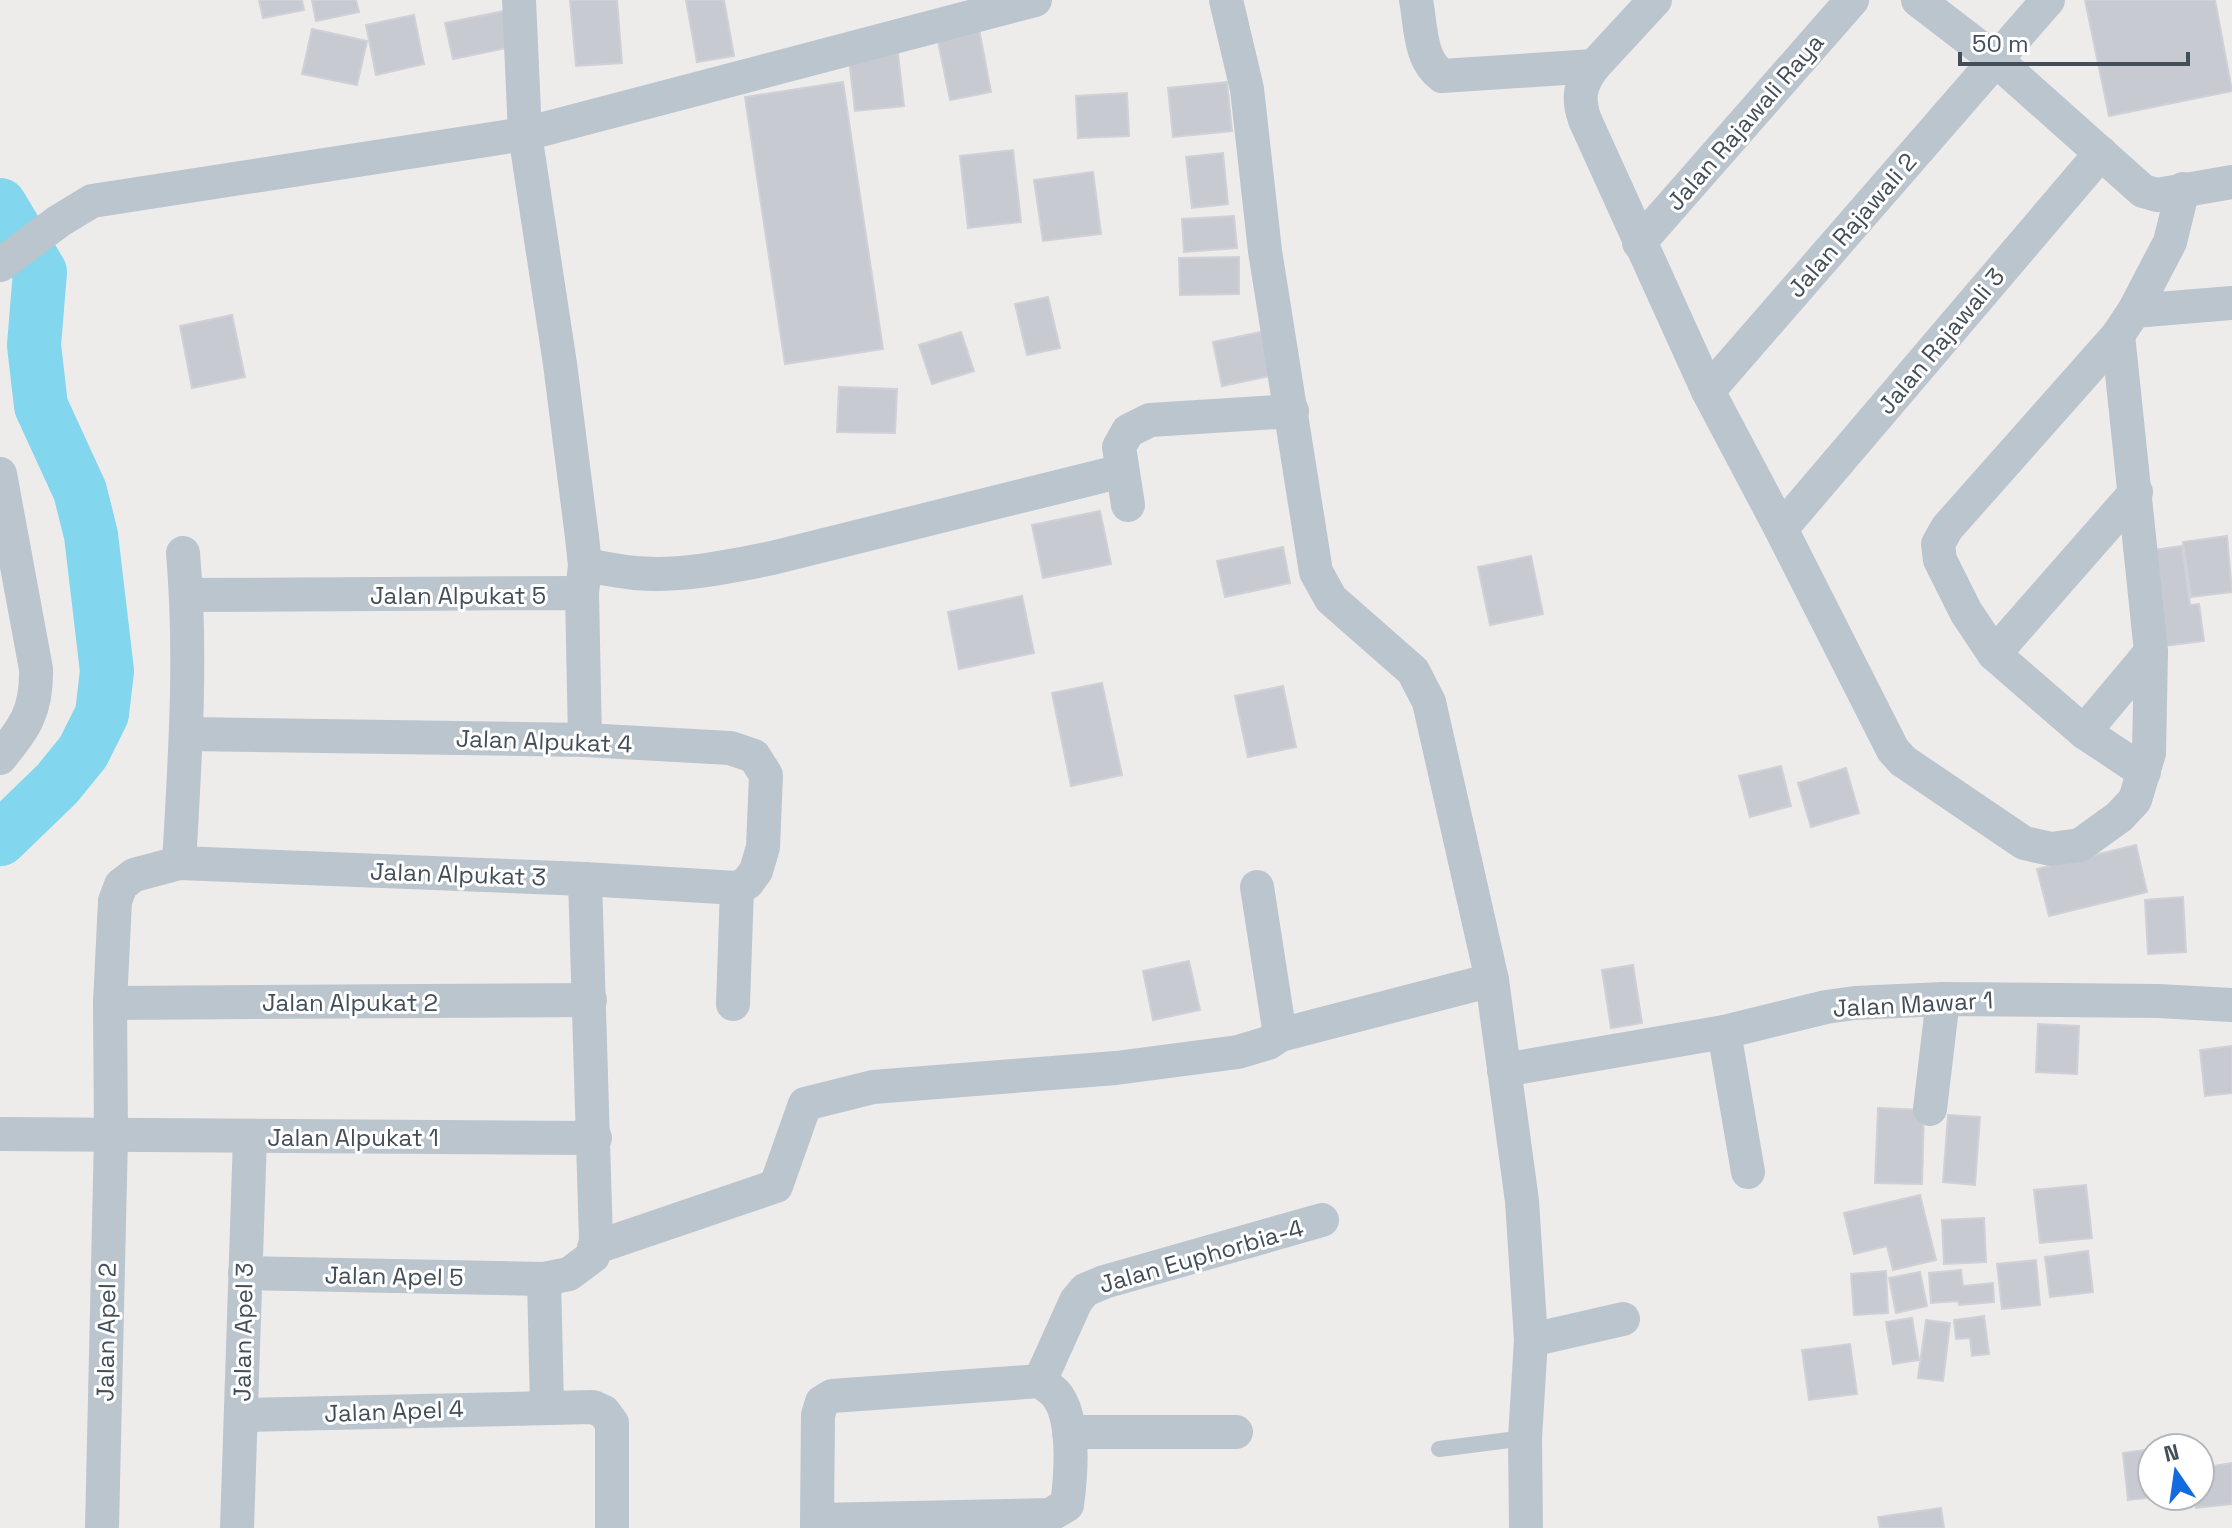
<svg xmlns="http://www.w3.org/2000/svg" width="2232" height="1528" font-family="'Space Grotesk',sans-serif">
  <style>
    .lines { fill: none; stroke-linecap: round; stroke-linejoin: round }
    .river { stroke: #82d6ed; stroke-width: 54 }
    .building { fill: #c7cad0; stroke: #cfd1d7; stroke-width: 2 }
    .lane { stroke: #bbc5ce; stroke-width: 16 }
    .street { stroke: #bbc5ce; stroke-width: 34 }
    .labels { text-anchor: middle; dominant-baseline: central; stroke-width: 6; stroke-linejoin: round; paint-order: stroke }
    .street-label { font-size: 24px; fill: #434e59; stroke: #fff }
  </style>
  <rect width="100%" height="100%" fill="#eeebeb"/>
  <g class="lines">
    <path class="river" d="M0 205 40 272 34 345 41 406 80 491 91 535 107 671 102 714 83 752 57 784 0 839"/>
  </g>
  <g class="building">
    <path d="M259 0H302L304 10 263 18Z"/>
    <path d="M312 0H356L359 12 316 21Z"/>
    <path d="M570 0H617L622 63 576 66Z"/>
    <path d="M686 0H724L734 56 697 62Z"/>
    <path d="M2085 0H2215L2232 91 2109 116Z"/>
    <path d="M504 11 511 47 453 59 445 23Z"/>
    <path d="M414 15 424 64 376 75 366 25Z"/>
    <path d="M978 24 991 92 950 100 936 32Z"/>
    <path d="M312 29 367 41 357 85 302 74Z"/>
    <path d="M898 54 904 106 855 111 849 59Z"/>
    <path d="M843 82 883 349 785 364 745 97Z"/>
    <path d="M1227 82 1232 131 1173 137 1168 88Z"/>
    <path d="M1127 93 1129 136 1078 138 1076 96Z"/>
    <path d="M1013 150 1021 222 968 228 960 156Z"/>
    <path d="M1223 153 1228 204 1192 208 1186 157Z"/>
    <path d="M1093 172 1101 234 1043 241 1034 180Z"/>
    <path d="M1234 216 1237 248 1184 252 1182 219Z"/>
    <path d="M1239 257V294L1180 295 1179 258Z"/>
    <path d="M1048 297 1060 348 1027 355 1015 304Z"/>
    <path d="M232 315 245 377 192 388 180 326Z"/>
    <path d="M961 332 974 371 932 384 919 345Z"/>
    <path d="M1261 332 1270 376 1222 386 1213 342Z"/>
    <path d="M839 387 897 389 895 433 837 432Z"/>
    <path d="M1100 511 1111 564 1043 578 1032 525Z"/>
    <path d="M2227 536 2232 592 2191 597 2183 542Z"/>
    <path d="M2182 546 2190 605 2199 604 2204 641 2165 646 2153 550Z"/>
    <path d="M1283 547 1290 583 1225 597 1217 561Z"/>
    <path d="M1531 556 1543 614 1490 625 1478 567Z"/>
    <path d="M1022 596 1034 653 959 669 948 612Z"/>
    <path d="M1102 683 1122 775 1071 786 1052 693Z"/>
    <path d="M1283 686 1296 747 1248 757 1235 696Z"/>
    <path d="M1781 766 1791 806 1750 817 1739 776Z"/>
    <path d="M1846 768 1859 813 1811 827 1798 783Z"/>
    <path d="M2136 845 2147 892 2049 916 2037 869Z"/>
    <path d="M2183 897 2186 952 2148 954 2145 900Z"/>
    <path d="M1189 961 1200 1010 1153 1020 1143 971Z"/>
    <path d="M1633 965 1642 1023 1611 1028 1602 970Z"/>
    <path d="M2038 1024 2079 1026 2077 1074 2036 1072Z"/>
    <path d="M2232 1046V1093L2205 1096 2200 1050Z"/>
    <path d="M1878 1108 1924 1110 1922 1184 1875 1183Z"/>
    <path d="M1948 1115 1980 1117 1975 1185 1943 1182Z"/>
    <path d="M2086 1185 2092 1238 2040 1243 2034 1190Z"/>
    <path d="M1920 1195 1936 1260 1893 1270 1887 1246 1854 1254 1844 1213Z"/>
    <path d="M1984 1218 1986 1262 1944 1264 1942 1220Z"/>
    <path d="M2088 1251 2093 1292 2050 1297 2045 1257Z"/>
    <path d="M2036 1260 2040 1305 2002 1309 1997 1264Z"/>
    <path d="M1961 1270 1963 1286 1993 1283 1994 1302 1959 1305 1958 1301 1931 1303 1929 1273Z"/>
    <path d="M1886 1271 1888 1313 1854 1315 1851 1274Z"/>
    <path d="M1920 1272 1927 1306 1896 1313 1889 1278Z"/>
    <path d="M1984 1316 1989 1354 1972 1356 1970 1338 1956 1339 1954 1320Z"/>
    <path d="M1912 1318 1919 1360 1893 1364 1886 1322Z"/>
    <path d="M1926 1320 1950 1323 1943 1381 1918 1378Z"/>
    <path d="M1850 1344 1857 1394 1809 1400 1802 1350Z"/>
    <path d="M2152 1449V1496H2165L2128 1500 2123 1453Z"/>
    <path d="M2232 1463V1504L2196 1508 2195 1496H2200V1468Z"/>
    <path d="M1941 1508 1944 1528H1880L1878 1517Z"/>
  </g>
  <g class="lines">
    <path class="lane" d="M1439 1449 1525 1438"/>
    <g class="street">
      <path d="M519 0 525 134 560 364 582 537 585 565 582 593"/>
      <path d="M1226 0 1247 89 1265 251 1316 572 1331 599 1413 671 1429 702 1492 980 1522 1201 1531 1340 1525 1438 1526 1528"/>
      <path d="M1416 0C1421 26 1419 59 1442 76L1594 66"/>
      <path d="M1655 0 1594 66C1580 84 1577 98 1585 120L1708 391 1781 529 1893 750 1903 761 2024 843 2051 849 2080 845 2119 817 2135 800 2149 753 2151 652 2118 335"/>
      <path d="M1918 0 1996 60 2143 191 2157 195 2232 182"/>
      <path d="M1639 243 1852 0"/>
      <path d="M0 265 59 221 92 201 525 134 1035 0"/>
      <path d="M2134 311 2232 303"/>
      <path d="M1708 391 2048 0"/>
      <path d="M0 474 36 669C37 711 25 727 0 758"/>
      <path d="M1128 505 1119 447 1128 431 1150 420 1292 411"/>
      <path d="M1781 529 2101 153"/>
      <path d="M585 565C602 568 618 571 635 573 681 577 727 567 772 558L1122 471"/>
      <path d="M187 595 582 593 585 740"/>
      <path d="M1994 654 2136 492"/>
      <path d="M2084 732 2151 652"/>
      <path d="M186 734 585 740 730 748 754 756 766 775 763 847 756 871 747 883 737 888"/>
      <path d="M2144 772 2084 732 1994 654 1966 612 1940 560 1938 544 1947 528 2118 335 2134 311 2170 242 2183 189"/>
      <path d="M179 863C185 760 192 656 183 553"/>
      <path d="M1257 887 1280 1035"/>
      <path d="M110 1003 590 1000"/>
      <path d="M733 1004 737 888"/>
      <path d="M1724 1032 1748 1172"/>
      <path d="M1504 1070 1724 1032 1826 1007 1855 1003 1943 999 2158 1001 2232 1005"/>
      <path d="M1930 1109 1943 999"/>
      <path d="M0 1134 595 1138"/>
      <path d="M594 1248 776 1186 805 1104 873 1087 1116 1068 1238 1052 1268 1043 1280 1035 1492 980"/>
      <path d="M245 1273 544 1279 569 1274 593 1256 596 1240 585 879"/>
      <path d="M544 1279 547 1407"/>
      <path d="M1531 1340 1623 1319"/>
      <path d="M1040 1381 1076 1301 1085 1290 1104 1282 1322 1220"/>
      <path d="M241 1415 593 1407 604 1412 612 1423V1528"/>
      <path d="M1069 1432H1236"/>
      <path d="M102 1528 111 1136 110 1003 115 901 121 885 134 875 179 863 585 879 737 888"/>
      <path d="M237 1528 250 1137"/>
      <path d="M817 1528V1520L818 1415 822 1402 832 1396 1040 1381C1045 1385 1051 1389 1055 1393 1076 1416 1071 1476 1067 1505L1050 1515 817 1520"/>
    </g>
  </g>
  <g class="labels">
    <g class="street-label">
      <text transform="translate(1745 122) rotate(-49)">Jalan Rajawali Raya</text>
      <text transform="translate(1852 225) rotate(-49)">Jalan Rajawali 2</text>
      <text transform="translate(1941 341) rotate(-50)">Jalan Rajawali 3</text>
      <text x="458" y="595">Jalan Alpukat 5</text>
      <text transform="translate(544 741) rotate(2)">Jalan Alpukat 4</text>
      <text transform="translate(458 874) rotate(2)">Jalan Alpukat 3</text>
      <text x="350" y="1002">Jalan Alpukat 2</text>
      <text transform="translate(1913 1004) rotate(-3)">Jalan Mawar 1</text>
      <text x="353" y="1137">Jalan Alpukat 1</text>
      <text transform="translate(1201 1256) rotate(-16)">Jalan Euphorbia-4</text>
      <text transform="translate(394 1276) rotate(1)">Jalan Apel 5</text>
      <text transform="translate(106 1332) rotate(-89)">Jalan Apel 2</text>
      <text transform="translate(243 1332) rotate(-89)">Jalan Apel 3</text>
      <text transform="translate(394 1411) rotate(-2)">Jalan Apel 4</text>
    </g>
  </g>
  <g transform="translate(2176 1472) rotate(347)"><circle r="38" fill="#ffffff" stroke="#b4b8bd" stroke-width="2"/>
  <path d="M0-6L14 30L0 20L-14 30Z" fill="#146adf"/>
  <text y="-12" font-size="22" font-weight="bold" text-anchor="middle" fill="#434e59">N</text>
  </g>
  <path d="M1960 52v12h228v-12" fill="none" stroke="#434e59" stroke-width="4"/>
  <text x="1972" y="52" font-size="24" fill="#434e59" stroke="#ffffff" stroke-width="6" paint-order="stroke">50 m</text>
</svg>
